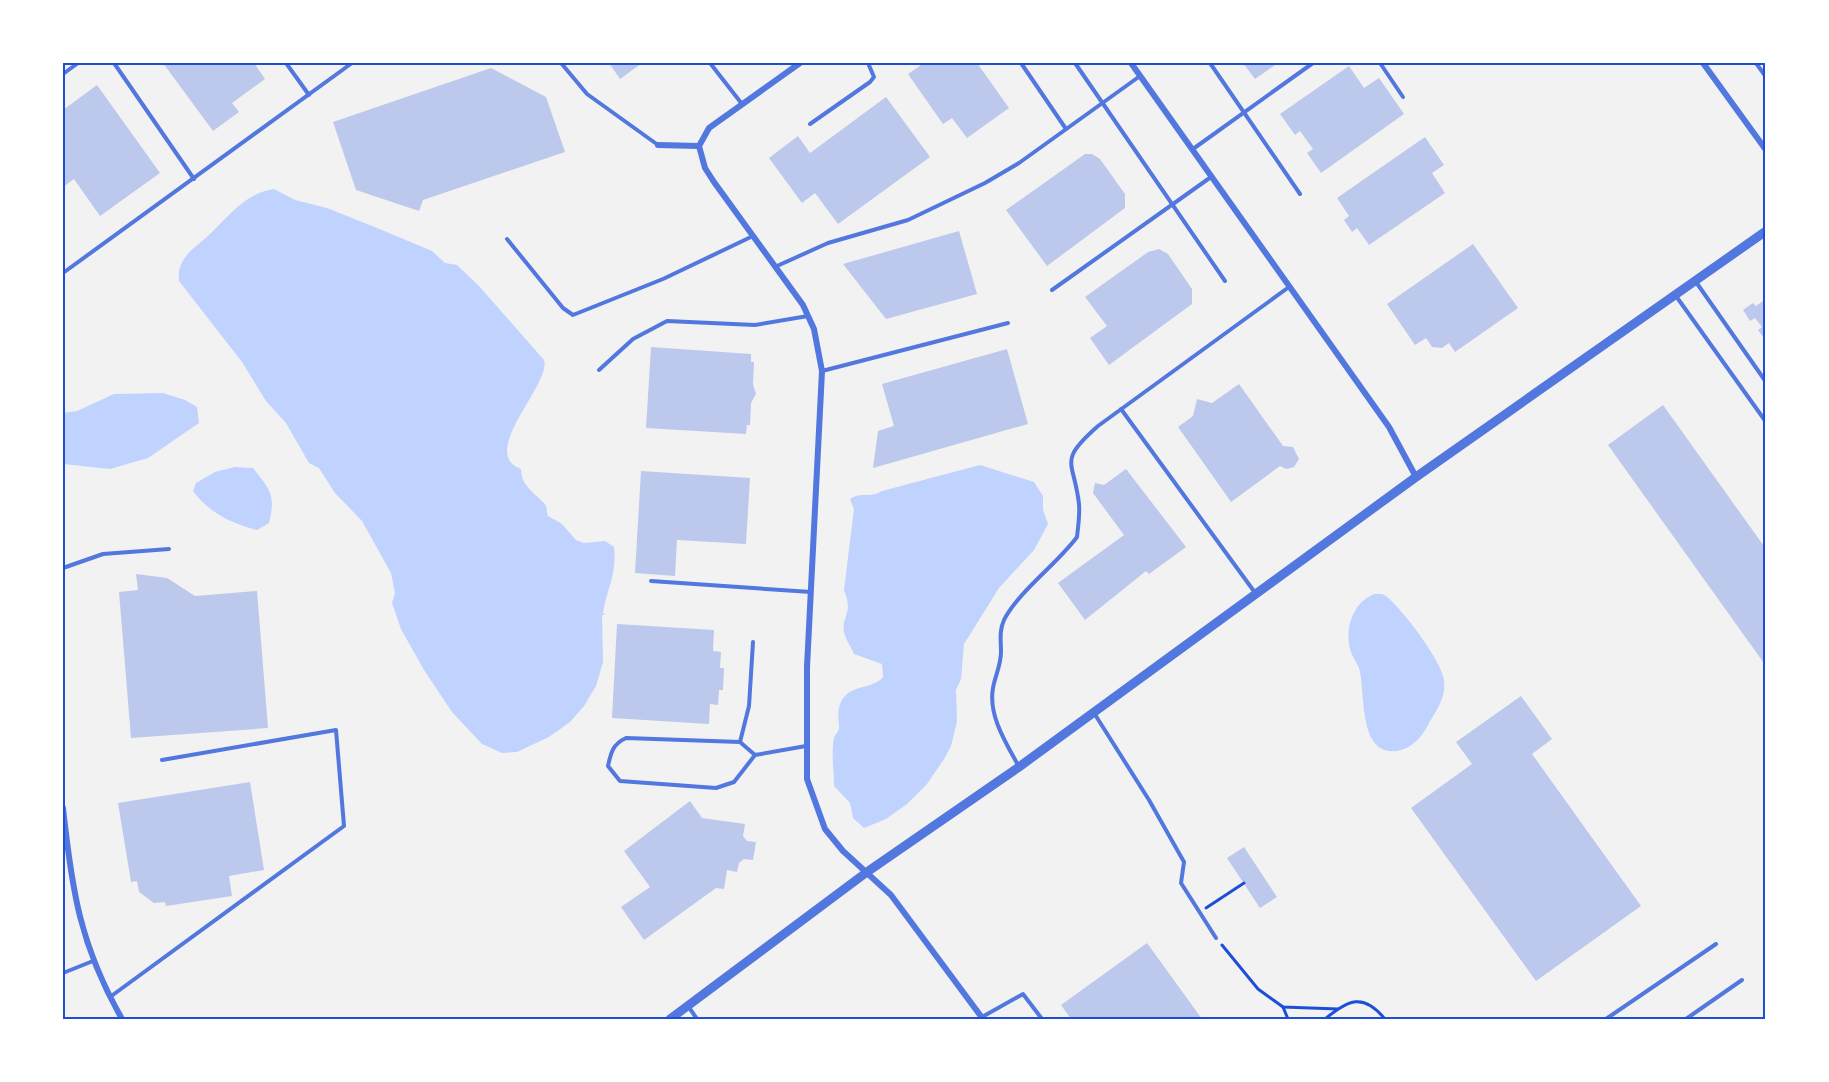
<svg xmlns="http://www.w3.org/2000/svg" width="1829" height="1082" font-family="'DejaVu Sans',sans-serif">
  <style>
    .water { fill: #bfd3fe }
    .building { fill: #bdc9ec }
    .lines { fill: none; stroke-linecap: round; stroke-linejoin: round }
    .path { stroke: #1d4ed8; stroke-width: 3 }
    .service { stroke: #5277de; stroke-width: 4 }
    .minor { stroke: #5277de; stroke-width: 6 }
    .tertiary { stroke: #5277de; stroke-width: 9 }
    .neatline { fill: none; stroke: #1d4ed8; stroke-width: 2 }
  </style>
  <rect width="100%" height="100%" fill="#f2f2f2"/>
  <g class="water">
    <path d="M274 189 295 200 327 208 382 230 432 251 445 263 457 265 478 285 544 360C552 384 477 453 521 469 521 485 534 493 544 503 548 507 546 512 548 516L562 524 576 540 584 543 605 541 614 547C617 575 607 588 603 613L605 615H602L603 662 596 686 584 706 570 722 549 737 517 752 502 753 482 744 452 712 424 670 401 629 392 603 395 593 391 573 362 521 335 493 319 468 309 463 286 423 266 401 242 362 179 281C176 257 196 248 211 233 230 215 246 193 274 189Z"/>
    <path d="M163 393 185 400 197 407 199 423 148 458 110 469 63 464V413L77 411 114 394Z"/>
    <path d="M980 465 1034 482 1043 496V510L1048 524 1034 550 999 588 964 644 961 679 956 690 957 721 951 746 944 759 927 784 907 804 886 819 864 828 853 818 850 803 834 786C834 772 831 752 834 738 835 734 840 731 839 726 838 716 837 703 846 695 857 685 874 688 883 677L882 664 854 654C851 647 845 638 844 632 841 616 854 615 844 590L854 509 850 499C861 491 870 499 882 491Z"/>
    <path d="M235 467 253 468C270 490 276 494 269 523L257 530C232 524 208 512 193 491L196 483 215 472Z"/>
    <path d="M1374 594C1380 594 1383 593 1387 597 1403 610 1441 660 1444 680 1446 698 1437 709 1428 725 1422 737 1411 749 1397 751 1357 756 1366 691 1359 668 1357 663 1353 658 1351 652 1344 630 1352 603 1374 594Z"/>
  </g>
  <g class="building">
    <path d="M163 63H254L265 79 232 103 239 112 213 131Z"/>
    <path d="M609 63H642L620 79Z"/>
    <path d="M924 63H977L1009 108 967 138 952 118 943 124 908 74Z"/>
    <path d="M1243 63H1278L1255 79Z"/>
    <path d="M1349 66 1364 88 1379 78 1404 114 1321 173 1307 153 1313 149 1300 131 1295 135 1280 114Z"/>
    <path d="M491 68 546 97 565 152 423 200 419 211 356 190 333 122Z"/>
    <path d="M97 85 160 173 100 216 74 179 63 187V110Z"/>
    <path d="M886 97 930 157 838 224 815 193 802 203 769 158 798 136 810 153Z"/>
    <path d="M1425 137 1444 165 1432 173 1445 193 1369 245 1357 228 1352 232 1344 220 1349 216 1337 198Z"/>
    <path d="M1085 154H1092L1100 159 1125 194V208L1047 266 1006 210Z"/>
    <path d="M959 231 977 294 886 319 843 264Z"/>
    <path d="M1473 244 1518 308 1455 352 1449 343 1442 348 1432 347 1426 338 1415 345 1387 304Z"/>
    <path d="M1159 249 1168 254 1192 289V304L1109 365 1090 338 1107 326 1085 297 1148 252Z"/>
    <path d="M1766 299V335L1763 337 1758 330 1762 327 1755 318 1750 321 1743 310 1753 303 1756 306Z"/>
    <path d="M651 347 751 354V362H754L753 384 756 394 751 403 750 425H747L746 434 646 428Z"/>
    <path d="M1007 349 1028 424 873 468 878 431 894 426 882 384Z"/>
    <path d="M1239 384 1283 446 1293 447 1299 459 1294 467 1286 469 1280 466 1231 502 1178 427 1193 416 1197 399 1212 403Z"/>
    <path d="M1663 405 1766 549V666L1608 445Z"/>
    <path d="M1126 469 1186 547 1149 574 1146 571 1085 620 1058 583 1124 535 1093 493 1095 483 1104 485Z"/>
    <path d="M641 471 750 478 746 544 677 540 675 576 635 573Z"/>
    <path d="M136 574 167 578 195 596 257 591 268 728 131 738 119 592 138 590Z"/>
    <path d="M617 624 714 630 713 651 721 652 720 668H724L723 690H719L718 705 710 704 709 724 612 718Z"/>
    <path d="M1521 696 1552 739 1532 754 1641 906 1536 981 1411 808 1472 764 1456 742Z"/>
    <path d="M250 782 264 870 229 876 232 896 166 906 165 902 154 903 139 892 137 881 131 882 118 803Z"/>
    <path d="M690 801 702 818 745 824 743 836 747 841 756 842 753 860 744 859 739 863 737 872 727 870 724 889 716 888 644 940 621 907 650 887 624 851Z"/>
    <path d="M1244 847 1277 897 1260 908 1227 858Z"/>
    <path d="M1147 943 1202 1019H1071L1061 1005Z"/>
  </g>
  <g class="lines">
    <g class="path">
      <path d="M1206 908 1244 883"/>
      <path d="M1222 945 1258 989 1283 1007 1338 1009"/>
      <path d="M1283 1007 1288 1019"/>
      <path d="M1325 1019C1348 1000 1363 992 1385 1019"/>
    </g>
    <g class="service">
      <path d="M114 63 194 179"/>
      <path d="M286 63 309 95"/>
      <path d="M561 63 587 94 658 145"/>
      <path d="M710 63 742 104"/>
      <path d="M1021 63 1066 129"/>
      <path d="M1075 63 1225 281"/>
      <path d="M1210 63 1300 194"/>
      <path d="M1380 63 1403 97"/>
      <path d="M1756 63 1766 77"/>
      <path d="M63 74 78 63"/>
      <path d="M810 124 870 82 874 77 868 63"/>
      <path d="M1193 149 1313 63"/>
      <path d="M507 239 563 308 573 315 663 279 753 236"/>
      <path d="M777 266 828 243 908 220 985 183 1019 163 1140 76"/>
      <path d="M63 273 352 63"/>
      <path d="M1696 282 1766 382"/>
      <path d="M1052 290 1211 177"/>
      <path d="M1676 296 1766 422"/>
      <path d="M599 370 633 339 667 321 755 325 808 316"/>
      <path d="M822 371 1008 323"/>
      <path d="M1121 409 1256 594"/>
      <path d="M63 568 103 554 169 549"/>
      <path d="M651 581 811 592"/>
      <path d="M1094 713 1149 800 1184 862 1181 883 1216 938"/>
      <path d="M740 742 749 706 753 642"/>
      <path d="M755 755 740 742 626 738C613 744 611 752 608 766L620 781 716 788 734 782 755 755 806 746"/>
      <path d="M1018 765C1006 743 988 715 993 688 995 676 1001 665 1001 652 1001 641 999 631 1004 620 1019 591 1057 564 1077 537 1078 527 1080 515 1079 504 1074 460 1057 462 1098 426L1289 287"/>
      <path d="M63 973 93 961"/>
      <path d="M110 997 344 826 336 730 162 760"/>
      <path d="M688 1006 697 1019"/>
      <path d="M982 1017 1023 994 1042 1019"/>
      <path d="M1606 1019 1716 944"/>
      <path d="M1686 1019 1742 980"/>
    </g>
    <g class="minor">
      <path d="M800 63 709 128 699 146 705 168 714 182 803 305 814 329 822 371 807 667V779L825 829 843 851 891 895 983 1019"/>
      <path d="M1131 63 1389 427 1416 477"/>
      <path d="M1703 63 1766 150"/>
      <path d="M658 145 699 146"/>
      <path d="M63 808C72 891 80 945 122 1019"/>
    </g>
    <path class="tertiary" d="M670 1019 867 872 1019 767 1416 477 1766 231"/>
  </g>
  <rect width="1829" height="1082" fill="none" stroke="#ffffff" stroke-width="129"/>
  <rect x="64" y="64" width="1700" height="954" class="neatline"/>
</svg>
